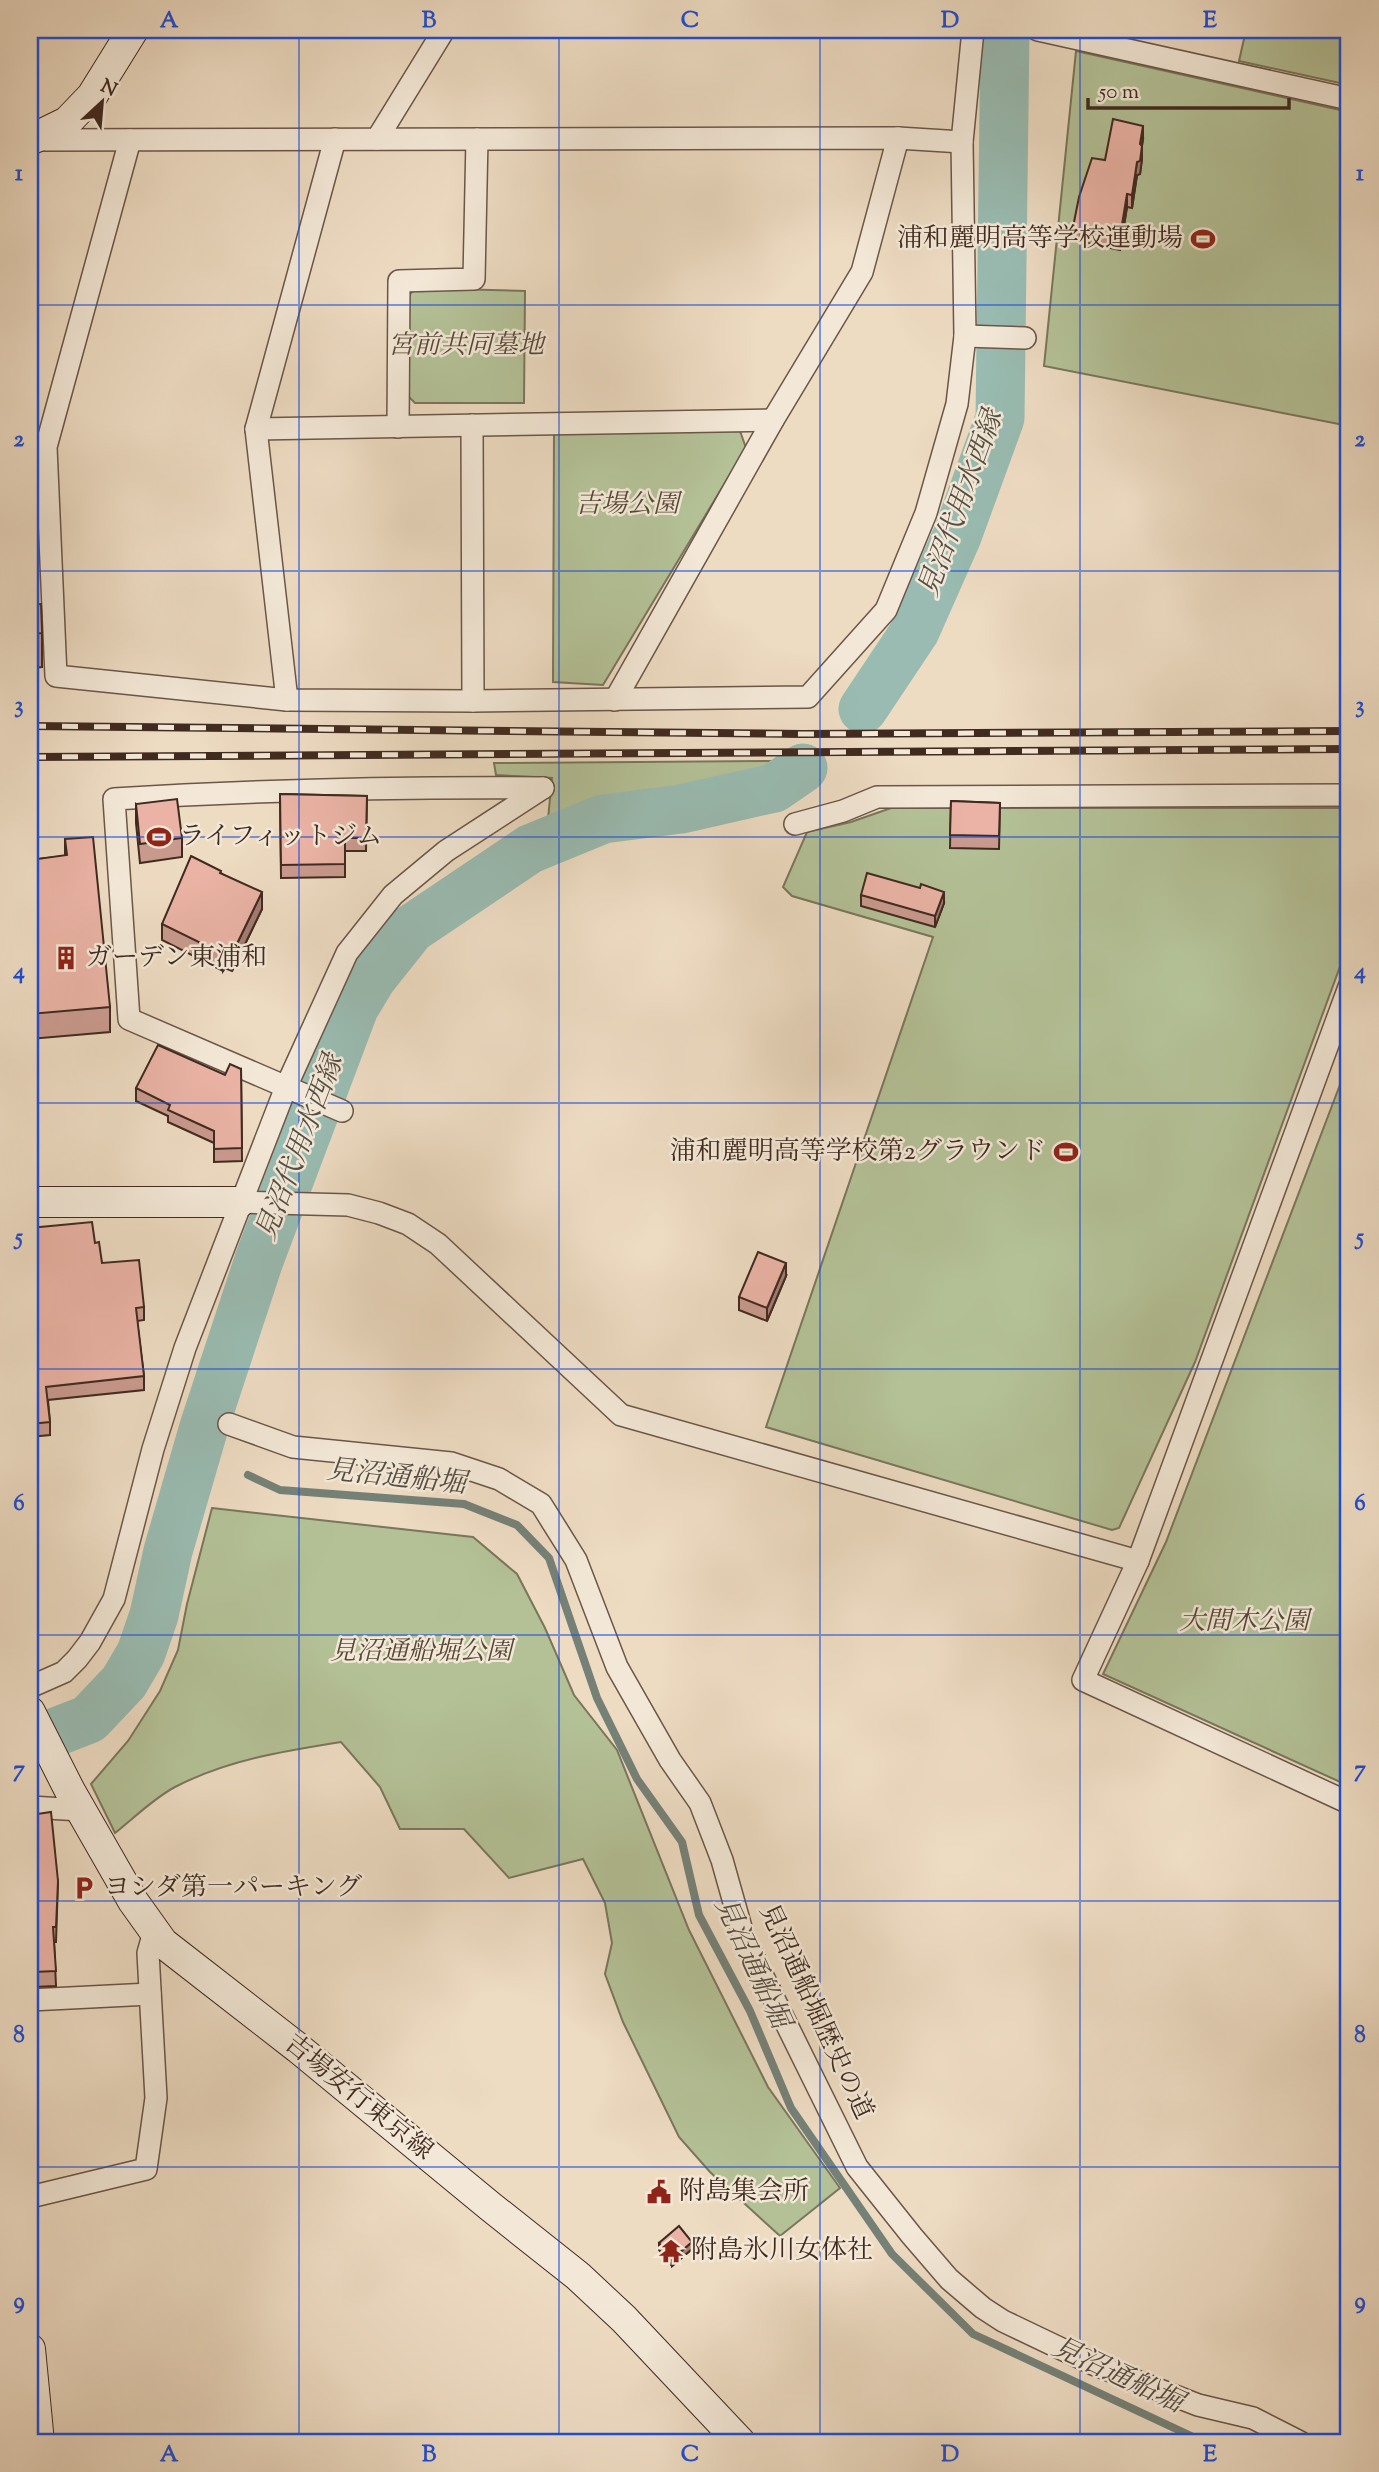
<svg xmlns="http://www.w3.org/2000/svg" width="1379" height="2472" font-family="'Sorts Mill Goudy','Noto Serif JP',serif">
  <style>
    .green { fill: #b4c197; stroke: #7a765c; stroke-width: 2 }
    .lines { fill: none; stroke-linecap: round; stroke-linejoin: round }
    .stream { stroke: #758177; stroke-width: 8 }
    .river { stroke: #99bbb1; stroke-width: 49 }
    .street-casing { stroke: #6b5648; stroke-width: 24 }
    .secondary-casing { stroke: #402a20; stroke-width: 32 }
    .street { stroke: #f3e8d7; stroke-width: 21 }
    .secondary { stroke: #f3e8d7; stroke-width: 30 }
    .rail-casing { stroke: #402a20; stroke-width: 8 }
    .rail { stroke: #f3e8d7; stroke-width: 5; stroke-dasharray: 16; stroke-linecap: butt }
    .wall { fill: #c99a8e; stroke: #402a20; stroke-width: 2 }
    .shaded-wall { fill: #a47d74; stroke: #402a20; stroke-width: 2 }
    .building { fill: #eab3a5; stroke: #402a20; stroke-width: 2 }
    .grid { fill: none; stroke: #1d4ed8; stroke-width: 2; stroke-opacity: 0.55 }
    .labels { text-anchor: middle; dominant-baseline: central; stroke-width: 5; stroke-linejoin: round; paint-order: stroke }
    .poi-label { font-size: 26px; fill: #402a20; stroke: #f3e8d7; text-anchor: start }
    .park-label { font-size: 26px; font-style: italic; fill: #574838; stroke: #f3e8d7 }
    .street-label { font-size: 26px; fill: #402a20; stroke: #f3e8d7 }
    .water-label { font-size: 28px; font-style: italic; fill: #564e44; stroke: #f3e8d7 }
    .neatline { fill: none; stroke: #1d4ed8; stroke-width: 2.5 }
    .grid-label { font-size: 23px; text-anchor: middle; font-weight: bold; fill: #1d4ed8 }
  </style>
  <rect width="100%" height="100%" fill="#eddbc2"/>
  <filter id="stains"><feTurbulence type="fractalNoise" baseFrequency=".00286" numOctaves="4"/><feColorMatrix values="0 0 0 0 .2 0 0 0 0 .09 0 0 0 0 .02 0 0 0 .5 -.17"/></filter>
  <radialGradient id="worn" r=".72"><stop offset=".6" stop-color="#630" stop-opacity="0"/><stop offset="1" stop-color="#630" stop-opacity=".3"/></radialGradient>
  <g class="green">
    <path d="M1246 30H1349V85L1239 61Z"/>
    <path d="M1076 51 1349 112V426L1044 366Z"/>
    <path d="M416 288 525 291 524 403H415L407 395V297Z"/>
    <path d="M740 431 746 448 603 685 553 682 554 433Z"/>
    <path d="M772 761 765 771 714 783 642 791 568 810 548 819 552 778 496 775 494 763Z"/>
    <path d="M891 808H1349V942L1195 1362 1119 1528 1112 1530 766 1427 933 937 792 896 783 887 807 832 851 822Z"/>
    <path d="M1349 1061V1786L1103 1674 1166 1542Z"/>
    <path d="M212 1508 473 1537 517 1574 545 1628 574 1695 617 1750 689 1930 768 2087 840 2188 780 2236 710 2172 679 2137 623 2022 605 1974 612 1943 605 1903 583 1859 509 1878 464 1829H400L380 1787 341 1742C284 1751 227 1760 175 1787 154 1798 134 1818 115 1833L91 1784 128 1741 160 1691 178 1650 187 1604Z"/>
  </g>
  <g class="lines">
    <path class="stream" d="M248 1475 280 1490 464 1504 517 1525 549 1558 597 1698 637 1779 682 1842 699 1915 750 2011 791 2108 892 2254 973 2334 1204 2442"/>
    <g class="river">
      <path d="M863 709 915 631 957 536 1000 418 1005 30"/>
      <path d="M30 1742 89 1719 124 1682 141 1653 154 1615 168 1551 204 1427 259 1260 354 1008 372 978 411 929 530 849 603 819 681 809 774 788 803 768"/>
    </g>
    <g class="street-casing">
      <g id="street">
        <path d="M1038 30 1349 99"/>
        <path d="M377 139 444 30"/>
        <path d="M37 140 898 138 962 142"/>
        <path d="M130 140 46 447 56 676 287 700 473 701 808 697 886 610 926 513 957 404 965 336 962 142 973 30"/>
        <path d="M965 336 1025 338"/>
        <path d="M472 425 473 701"/>
        <path d="M398 427 399 281 474 279 477 139"/>
        <path d="M256 429 773 420"/>
        <path d="M287 700 256 429 335 139"/>
        <path d="M615 700 773 420 862 272 898 138"/>
        <path d="M795 824 843 811 877 797 1349 795"/>
        <path d="M1349 987 1138 1561 1083 1680 1349 1803"/>
        <path d="M342 1111 129 1019 114 799C258 790 399 787 543 788"/>
        <path d="M240 1202 348 1205 379 1213 408 1224 438 1244 621 1415 1138 1561"/>
        <path d="M229 1424 293 1447 451 1463 499 1479 541 1504 576 1560 617 1667 670 1760 700 1803 722 1860 744 1938 857 2167 912 2236 949 2279 983 2308 1003 2321 1093 2364 1198 2405 1253 2418 1300 2442"/>
        <path d="M30 1687 64 1672 77 1659 90 1642 114 1599 153 1449 185 1348 286 1087 347 953 393 895 446 851 543 788"/>
        <path d="M30 1807 81 1810"/>
        <path d="M30 2000 150 1994"/>
        <path d="M30 2197 146 2169 156 2098 148 1953 154 1932"/>
      </g>
    </g>
    <g class="secondary-casing">
      <g id="secondary">
        <path d="M30 140 67 122 92 96 133 30"/>
        <path d="M30 1202H240"/>
        <path d="M30 1712 70 1791 133 1901 163 1943 298 2048 491 2207 578 2276 624 2319 740 2442"/>
        <path d="M30 2349 39 2442"/>
      </g>
    </g>
    <use href="#street" class="street"/>
    <use href="#secondary" class="secondary"/>
    <g class="rail-casing">
      <g id="rail">
        <path d="M30 726 802 734 1349 731"/>
        <path d="M30 757 1349 749"/>
      </g>
    </g>
    <use href="#rail" class="rail"/>
  </g>
  <g class="wall">
    <path d="M1143 139 1142 146V159L1140 174 1137 175 1132 208 1127 207 1120 250 1073 240V227L1105 160Z"/>
    <path d="M30 605 42 633V667L30 668Z"/>
    <path d="M280 794 367 796 366 851H345V877L281 878Z"/>
    <path d="M951 801 1000 803 999 849 950 848Z"/>
    <path d="M136 804 182 838V857L140 863 136 823Z"/>
    <path d="M65 839 110 1007V1032L30 1039V860L65 856Z"/>
    <path d="M221 873 262 909 232 971 225 968 223 971 162 940V924Z"/>
    <path d="M861 895 944 903 935 927 861 906Z"/>
    <path d="M241 1069 242 1161 214 1162V1143L168 1122V1116L136 1101V1088L225 1075Z"/>
    <path d="M30 1228 95 1243 102 1263 144 1307V1320L137 1321 144 1376V1390L48 1400 50 1422V1435L30 1437Z"/>
    <path d="M786 1276 767 1321 739 1310V1297Z"/>
    <path d="M30 1815 58 1881 56 1942H54L56 1986 33 1987 30 1945Z"/>
    <path d="M659 2243 692 2249 672 2266 659 2250Z"/>
  </g>
  <g class="shaded-wall">
    <path d="M1143 126V139L1140 157V144Z"/>
    <path d="M1142 146V159L1140 174 1137 175 1132 208V195L1137 162Z"/>
    <path d="M1127 194V207L1120 250V237Z"/>
    <path d="M262 892V909L232 971V954Z"/>
    <path d="M944 892V903L935 927V916Z"/>
    <path d="M225 951V968L223 971V954Z"/>
    <path d="M786 1263V1276L767 1321V1308Z"/>
    <path d="M692 2242V2249L672 2266V2259Z"/>
  </g>
  <g class="building">
    <path d="M1113 119 1143 126 1140 144 1142 146 1140 161 1137 162 1132 195 1127 194 1120 237 1073 227 1079 197 1092 158 1105 160Z"/>
    <path d="M41 604 42 633 30 634V605Z"/>
    <path d="M280 794 367 796 366 838H345V864L281 865Z"/>
    <path d="M177 799 182 838 140 844 136 804Z"/>
    <path d="M951 801 1000 803 999 836 950 835Z"/>
    <path d="M93 837 110 1007 30 1014V860L67 855 65 839Z"/>
    <path d="M191 856 221 871 220 873 262 892 232 954 225 951 223 954 162 924Z"/>
    <path d="M867 873 920 888 921 884 944 892 935 916 861 895Z"/>
    <path d="M158 1045 225 1075 230 1064 241 1069 242 1148 214 1149V1131L168 1110 170 1105 136 1088Z"/>
    <path d="M92 1222 95 1243 99 1242 102 1263 139 1260 144 1307 136 1308 144 1376 46 1387 50 1422 30 1424V1228Z"/>
    <path d="M758 1252 786 1263 767 1308 739 1297Z"/>
    <path d="M51 1812 58 1881 56 1927H53L56 1971 33 1972 30 1930V1815Z"/>
    <path d="M679 2226 692 2242 672 2259 659 2243Z"/>
  </g>
  <path class="grid" d="M299 30V2442M559 30V2442M820 30V2442M1080 30V2442M30 305H1349M30 571H1349M30 837H1349M30 1103H1349M30 1369H1349M30 1635H1349M30 1901H1349M30 2167H1349"/>
  <defs>
    <g id="stadium-bare" transform="scale(1.89)"><path d="M0-5a6.5 5 0 1 0 0 10a6.5 5 0 1 0 0-10ZM-3.5-1.8h7v3.6h-7Z" fill="#8f2418" stroke="#f3e8d7" stroke-width="2.5" paint-order="stroke"/></g>
    <g id="building-bare" transform="scale(1.89)"><path d="M-4-6H4V6H1V3H-1V6H-4ZM-2.5-4.3h1.7v1.8h-1.7ZM.8-4.3h1.7v1.8H.8ZM-2.5-1h1.7V.8h-1.7ZM.8-1h1.7V.8H.8Z" fill="#8f2418" stroke="#f3e8d7" stroke-width="2.5" paint-order="stroke"/></g>
    <g id="parking-bare" transform="scale(1.89)"><path d="M-3.5-5.5H1a3.5 3.5 0 0 1 0 7H-1V5.5H-3.5ZM-1-3.4V-.6H.8a1.4 1.4 0 0 0 0-2.8Z" fill="#8f2418" stroke="#f3e8d7" stroke-width="2.5" paint-order="stroke"/></g>
    <g id="civic-bare" transform="scale(1.89)"><path d="M-.6-6.5H3V-4.5H.6V-3L4-1V1h2V6H-6V1h2V-1L-.6-3ZM-1.2 2.5V6h2.4V2.5Z" fill="#8f2418" stroke="#f3e8d7" stroke-width="2.5" paint-order="stroke"/></g>
    <g id="temple-bare" transform="scale(1.89)"><path d="M0-6L5-2H3V0L6.5 2.5H4V6H1.5V3h-3V6H-4V2.5H-6.5L-3 0V-2H-5Z" fill="#8f2418" stroke="#f3e8d7" stroke-width="2.5" paint-order="stroke"/></g>
  </defs>
  <g fill-rule="evenodd">
    <use href="#stadium-bare" x="1203" y="239"/>
    <use href="#stadium-bare" x="159" y="837"/>
    <use href="#building-bare" x="66" y="958"/>
    <use href="#stadium-bare" x="1066" y="1152"/>
    <use href="#parking-bare" x="84" y="1888"/>
    <use href="#civic-bare" x="659" y="2192"/>
    <use href="#temple-bare" x="671" y="2251"/>
  </g>
  <g class="labels">
    <g class="poi-label">
      <text x="1183" y="239" text-anchor="end">浦和麗明高等学校運動場</text>
      <text x="179" y="837">ライフィットジム</text>
      <text x="86" y="958">ガーデン東浦和</text>
      <text x="1046" y="1152" text-anchor="end">浦和麗明高等学校第2グラウンド</text>
      <text x="104" y="1888">ヨシダ第一パーキング</text>
      <text x="679" y="2192">附島集会所</text>
      <text x="691" y="2251">附島氷川女体社</text>
    </g>
    <g class="park-label">
      <text x="466" y="346">宮前共同墓地</text>
      <text x="627" y="505">吉場公園</text>
      <text x="1244" y="1622">大間木公園</text>
      <text x="421" y="1652">見沼通船堀公園</text>
    </g>
    <g class="street-label">
      <text transform="translate(815 2012) rotate(65)">見沼通船堀歴史の道</text>
      <text transform="translate(358 2098) rotate(39)">吉場安行東京線</text>
    </g>
    <g class="water-label">
      <text transform="translate(962 504) rotate(-70)">見沼代用水西縁</text>
      <text transform="translate(301 1148) rotate(-69)">見沼代用水西縁</text>
      <text transform="translate(396 1478) rotate(6)">見沼通船堀</text>
      <text transform="translate(751 1963) rotate(65)">見沼通船堀</text>
      <text transform="translate(1117 2376) rotate(25)">見沼通船堀</text>
    </g>
  </g>
  <rect width="1379" height="2472" fill="none" stroke="#eddbc2" stroke-width="77"/>
  <g transform="translate(102 102) rotate(26)" stroke="#f3e8d7" stroke-width="5" paint-order="stroke">
  <path d="M0-5L12 26L0 18L-12 26Z" fill="#402a20"/>
  <text y="-10" font-size="19" font-weight="bold" text-anchor="middle" fill="#402a20">N</text>
  </g>
  <path d="M1088 98v10h201v-10" fill="none" stroke="#402a20" stroke-width="3.5"/>
  <text x="1099" y="98" font-size="21" fill="#402a20" stroke="#f3e8d7" stroke-width="5" paint-order="stroke">50 m</text>
  <rect x="38" y="38" width="1302" height="2396" class="neatline"/>
  <g class="grid-label">
    <text x="169" y="27">A</text>
    <text x="429" y="27">B</text>
    <text x="690" y="27">C</text>
    <text x="950" y="27">D</text>
    <text x="1210" y="27">E</text>
    <text x="19" y="180">1</text>
    <text x="1360" y="180">1</text>
    <text x="19" y="446">2</text>
    <text x="1360" y="446">2</text>
    <text x="19" y="712">3</text>
    <text x="1360" y="712">3</text>
    <text x="19" y="978">4</text>
    <text x="1360" y="978">4</text>
    <text x="19" y="1244">5</text>
    <text x="1360" y="1244">5</text>
    <text x="19" y="1510">6</text>
    <text x="1360" y="1510">6</text>
    <text x="19" y="1776">7</text>
    <text x="1360" y="1776">7</text>
    <text x="19" y="2042">8</text>
    <text x="1360" y="2042">8</text>
    <text x="19" y="2308">9</text>
    <text x="1360" y="2308">9</text>
    <text x="169" y="2461">A</text>
    <text x="429" y="2461">B</text>
    <text x="690" y="2461">C</text>
    <text x="950" y="2461">D</text>
    <text x="1210" y="2461">E</text>
  </g>
  <rect width="100%" height="100%" filter="url(#stains)"/>
  <rect width="100%" height="100%" fill="url(#worn)"/>
</svg>
